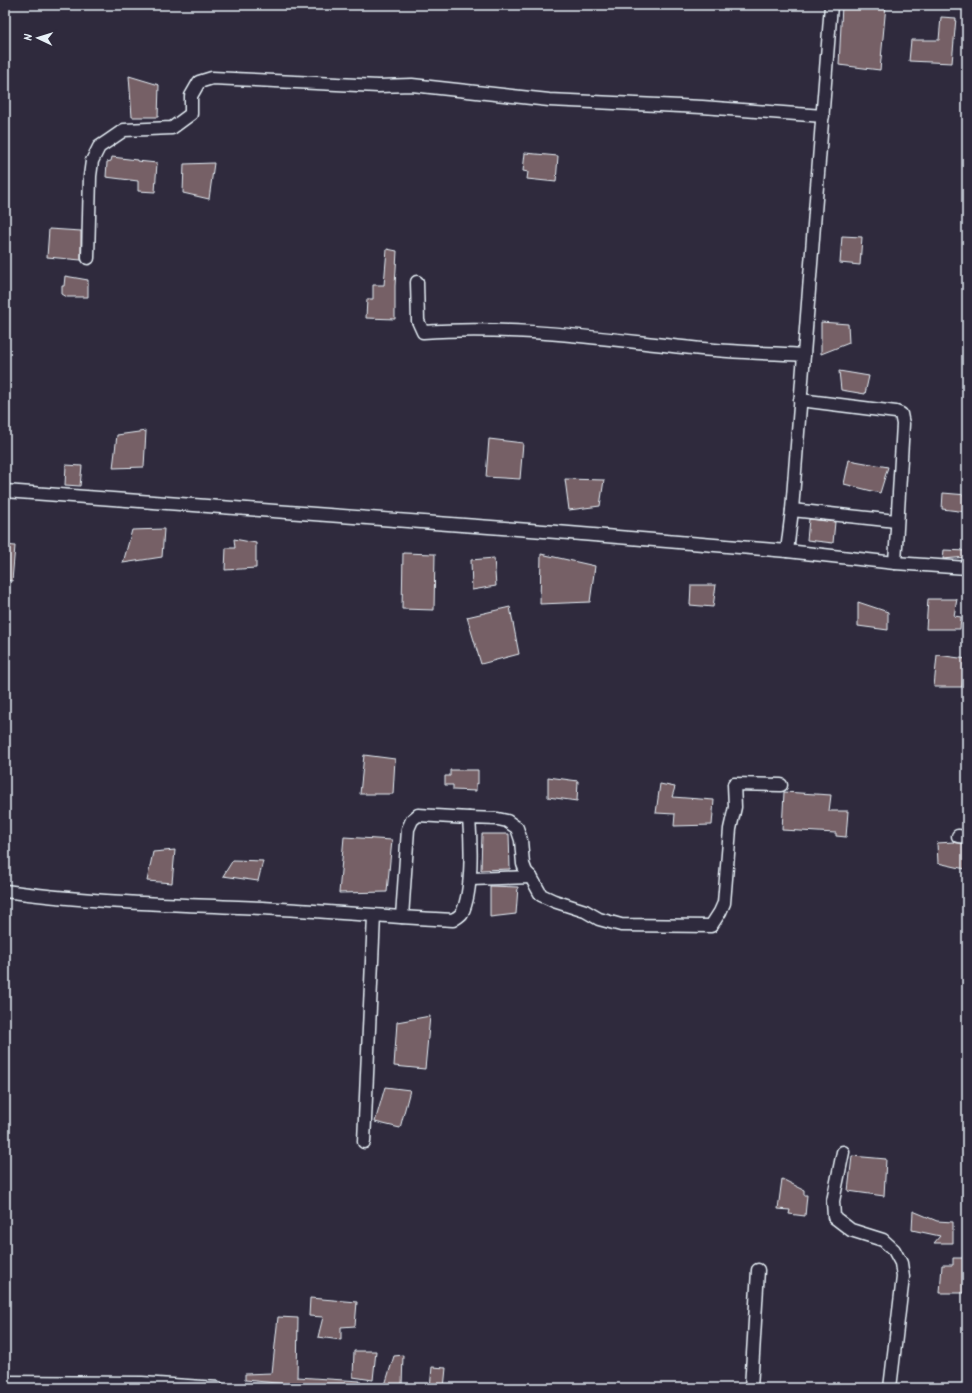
<svg xmlns="http://www.w3.org/2000/svg" width="972" height="1393" font-family="Kalam,sans-serif">
  <style>
    .building { fill: #766066; stroke: #e8f1f8 }
    .lines { fill: none; stroke-linecap: round; stroke-linejoin: round }
    .minor-casing { stroke: #e8f1f8; stroke-width: 15 }
    .minor { stroke: #2f2a3d; stroke-width: 12 }
  </style>
  <rect width="100%" height="100%" fill="#2f2a3d"/>
  <filter id="ink" filterUnits="userSpaceOnUse"><feTurbulence type="fractalNoise" baseFrequency=".025" numOctaves="2"/><feDisplacementMap in="SourceGraphic" scale="8" xChannelSelector="R" yChannelSelector="G"/><feConvolveMatrix kernelMatrix="1 2 1 2 8 2 1 2 1" color-interpolation-filters="sRGB"/></filter>
  <g filter="url(#ink)">
    <g class="building">
      <path d="M842 5H886L880 70 839 65Z"/>
      <path d="M941 17 956 18 952 63 909 61 911 40H939Z"/>
      <path d="M129 76 159 85 158 117H132Z"/>
      <path d="M525 153 558 156 556 182 527 179 528 172 523 171Z"/>
      <path d="M112 157 137 160V161L157 163 155 192 138 191V181L106 177 107 162 111 161Z"/>
      <path d="M214 163 209 199 183 193 184 164Z"/>
      <path d="M49 229 81 231V260L47 257Z"/>
      <path d="M842 236 862 237 860 265 840 263Z"/>
      <path d="M387 249 397 251 395 286V319L366 318 367 299H373V285H384Z"/>
      <path d="M65 276 88 280V297H67L62 294V286H64Z"/>
      <path d="M821 322 848 324 849 343 821 354Z"/>
      <path d="M839 371 869 376 865 394 841 390Z"/>
      <path d="M146 431 144 467 113 468 117 435Z"/>
      <path d="M489 439 523 443 520 479 486 477Z"/>
      <path d="M849 460 888 467 880 493 844 484Z"/>
      <path d="M66 465 82 466 80 486 65 485Z"/>
      <path d="M565 479 604 480 600 506 569 510Z"/>
      <path d="M943 493 967 495V512L942 509Z"/>
      <path d="M809 519 835 522 833 543 807 540Z"/>
      <path d="M164 529 162 557 123 563 132 530Z"/>
      <path d="M234 539 256 543V568L225 570 226 548H235Z"/>
      <path d="M5 545 15 546 12 581 5 580Z"/>
      <path d="M944 550 967 551V557L943 559Z"/>
      <path d="M403 553 435 554 434 610 402 609Z"/>
      <path d="M541 554 595 566 590 602 540 604Z"/>
      <path d="M494 558 496 586 472 590 471 560Z"/>
      <path d="M691 585H716L713 607 690 605Z"/>
      <path d="M928 599H957L954 616 961 617 960 629H926Z"/>
      <path d="M858 602 888 612V630L858 626Z"/>
      <path d="M510 607 519 654 481 664 467 617Z"/>
      <path d="M937 655 967 659 962 687H934Z"/>
      <path d="M364 755 395 759 393 794H360Z"/>
      <path d="M450 770H478V784L476 783V791L453 790V785H445V776H450Z"/>
      <path d="M548 777 578 781 577 801 548 797Z"/>
      <path d="M660 784 675 787 672 797 714 800 712 825 674 826 675 814 656 813Z"/>
      <path d="M784 792 831 795 829 811H848L846 837 836 836V833L782 830Z"/>
      <path d="M482 834H509L510 869 481 870Z"/>
      <path d="M344 837 392 840 387 892 339 893Z"/>
      <path d="M954 842 967 844V858L965 869 938 863 937 843Z"/>
      <path d="M175 850 172 883 147 881 153 852Z"/>
      <path d="M233 860 263 861 258 881 223 876Z"/>
      <path d="M490 886 518 887 516 914 490 917Z"/>
      <path d="M430 1016 425 1069 394 1066 397 1022Z"/>
      <path d="M385 1087 410 1090 400 1128 375 1122Z"/>
      <path d="M852 1156 886 1159 884 1196 848 1191Z"/>
      <path d="M782 1179 804 1190V1195H807L805 1216 789 1214 790 1210 778 1209Z"/>
      <path d="M913 1211 937 1221 953 1222V1243H934L940 1236 912 1230Z"/>
      <path d="M953 1258H967V1293H940L942 1265H953Z"/>
      <path d="M310 1298 357 1302 355 1326 341 1327V1340L318 1337 323 1317 309 1316Z"/>
      <path d="M278 1317 298 1318 297 1377 360 1381V1388H328L245 1380V1374L272 1373Z"/>
      <path d="M354 1351H376L373 1380 353 1377Z"/>
      <path d="M403 1355 402 1385H385L394 1356Z"/>
      <path d="M432 1367 446 1368 444 1388H430Z"/>
    </g>
    <g class="lines">
      <g class="minor-casing">
        <g id="minor">
          <path d="M88 258 90 176 92 161 99 147 108 141 124 130 172 128 191 114V96L199 82 212 78 378 86 412 85 549 100 702 107 823 116"/>
          <path d="M417 282 418 321 423 332C513 325 603 339 692 348 729 352 767 353 804 355"/>
          <path d="M800 400 896 412 901 414 903 424 895 563"/>
          <path d="M5 491 557 532 787 551 895 563 967 568"/>
          <path d="M792 510 896 521"/>
          <path d="M787 551 792 510 831 5"/>
          <path d="M958 836 967 837"/>
          <path d="M470 879 531 877"/>
          <path d="M5 891C90 903 176 904 262 908 326 911 389 917 453 920 456 918 460 916 462 913 473 891 471 842 469 818L498 819 507 821 517 828 521 840 523 864 526 872 531 877 541 895 554 901 585 911 599 919 621 925 711 926 720 912 724 903 730 829 735 807 734 784 781 785"/>
          <path d="M402 917 408 829 412 820 418 815 469 818"/>
          <path d="M364 1142 374 916"/>
          <path d="M843 1152 833 1201 834 1217 851 1230 883 1240 894 1250 901 1263 903 1277 890 1388"/>
          <path d="M5 1382 142 1383 218 1388"/>
          <path d="M751 1388 758 1270"/>
        </g>
      </g>
      <use href="#minor" class="minor"/>
    </g>
  </g>
  <rect width="972" height="1393" fill="none" stroke="#2f2a3d" stroke-width="20"/>
  <rect x="10" y="10" width="952" height="1373" fill="none" stroke="#e8f1f8" stroke-width="1.5" filter="url(#ink)"/>
  <g transform="translate(38 38) rotate(274)" stroke="#2f2a3d" stroke-width="3" paint-order="stroke">
  <path d="M0-3L7 15L0 10L-7 15Z" fill="#e8f1f8"/>
  <text y="-6" font-size="11" font-weight="bold" text-anchor="middle" fill="#e8f1f8">N</text>
  </g>
</svg>
